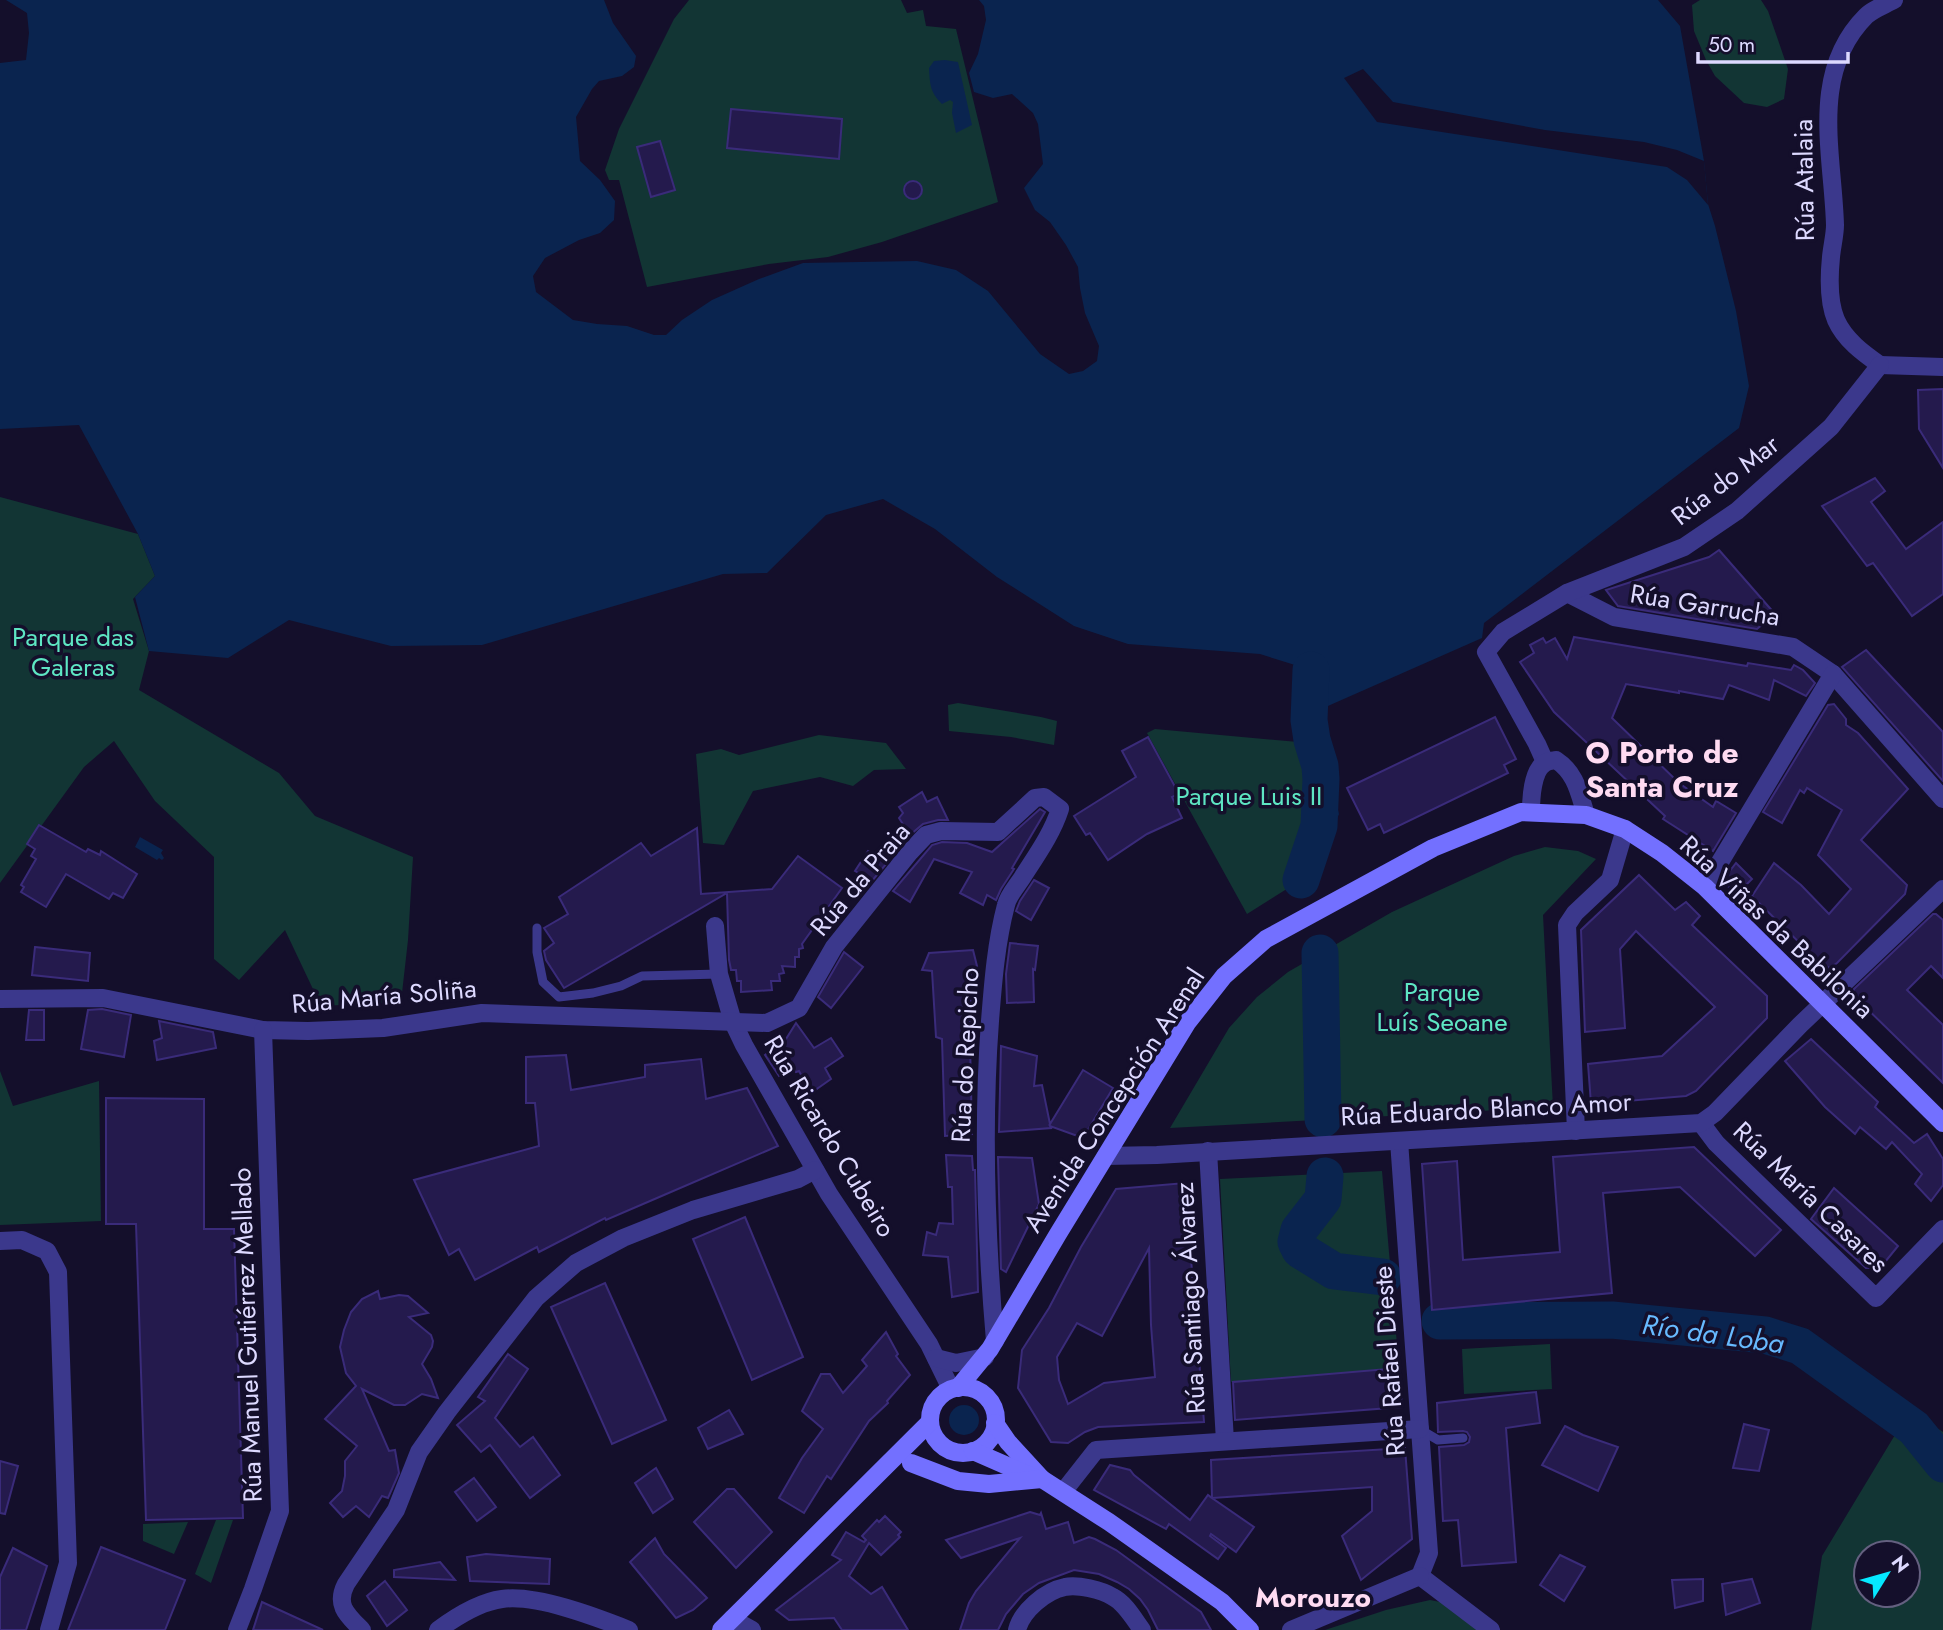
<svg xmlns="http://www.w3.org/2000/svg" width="1943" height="1630" font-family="Jost,sans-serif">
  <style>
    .green { fill: #123534; fill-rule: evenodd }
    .water { fill: #0a244f }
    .pier { fill: #140f2b }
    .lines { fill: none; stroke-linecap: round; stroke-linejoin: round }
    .river { stroke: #0a244f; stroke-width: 37 }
    .building { fill: #241a4d; stroke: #3a2b7a; stroke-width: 2; fill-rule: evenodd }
    .lane { stroke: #3b388c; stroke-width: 9 }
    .street { stroke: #3b388c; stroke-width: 18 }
    .secondary { stroke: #7370ff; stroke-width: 18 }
    .labels { text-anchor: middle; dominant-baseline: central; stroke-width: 7; stroke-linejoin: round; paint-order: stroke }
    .street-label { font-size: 26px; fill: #ddd9ff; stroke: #140f2b }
    .park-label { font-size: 26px; fill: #5ee6c3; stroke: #140f2b }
    .water-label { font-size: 28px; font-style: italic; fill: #67baff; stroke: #140f2b }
    .neighbourhood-label { font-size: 28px; font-weight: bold; fill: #ffdbf2; stroke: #140f2b }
    .quarter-label { font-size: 30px; font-weight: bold; fill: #ffdbf2; stroke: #140f2b }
  </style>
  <rect width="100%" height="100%" fill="#140f2b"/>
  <g class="green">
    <path d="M689 0H901L907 13 923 10 926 26 956 29 998 202 882 242 828 257 769 264 647 287 619 180H609L605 170 619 129 674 19Z"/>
    <path d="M1700 0H1761L1768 11 1788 69 1784 99 1767 107 1744 103 1715 76 1706 60 1694 31 1692 5Z"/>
    <path d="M0 497 138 534 155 576 133 599 149 651 139 690 279 773 315 816 413 857 408 940 401 1002 321 1006 285 930 239 980 214 959V857L155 801 114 741 84 767 0 883Z"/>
    <path d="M958 703 1041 717 1057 721 1054 745 1011 737 949 731 948 705Z"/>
    <path d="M1155 729 1298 742 1313 764 1300 867 1301 880 1247 914 1147 733Z"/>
    <path d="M819 735 886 743 906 769 874 770 853 786 820 777 753 791 724 845 703 843 696 754 721 749 739 755Z"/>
    <path d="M1545 847 1578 851 1596 859 1543 915 1553 1107 1170 1128 1229 1028 1257 997 1288 972 1392 912 1514 856Z"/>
    <path d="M0 1071 13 1106 99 1081 101 1221 0 1225Z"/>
    <path d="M1382 1171 1399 1368 1231 1382 1220 1179Z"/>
    <path d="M1550 1344 1552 1389 1464 1394 1462 1349Z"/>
    <path d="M1910 1410 1943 1432V1630H1811L1822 1556ZM1866 1553H1908V1595H1866Z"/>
    <path d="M216 1520H233L211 1583 195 1574Z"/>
    <path d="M188 1522 174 1554 143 1541V1524Z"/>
    <path d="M1430 1600 1450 1604 1481 1630H1325L1386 1610Z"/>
  </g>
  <g class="water">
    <path d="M6 0H604L613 23 636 56 634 67 622 76 599 81 592 89 576 117 580 161 600 180 615 201 614 220 600 233 579 240 545 258 533 276 536 292 573 320 597 324 627 326 654 335H666L682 320 712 300 759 279 803 263 917 261 956 270 988 291 1040 354 1069 374 1083 371 1097 361 1099 346 1085 313 1080 288 1078 267 1066 245 1050 222 1035 210 1024 188 1043 164 1038 124 1033 113 1012 94 993 98 974 92 969 73 978 54 986 20 984 6 979 0H1658L1680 26 1704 161 1708 204 1715 226 1736 311 1749 386 1739 428 1484 623 1482 638 1312 713 1311 670 1260 654 1128 644 1074 626 997 577 935 529 883 499 826 515 767 573 723 574 482 645 391 646 289 620 228 658 149 651 135 597 155 576 138 534 79 425 0 429V63L26 60 29 33 27 13Z"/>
    <path d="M945 60 958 62 972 125 956 133 952 113 953 102 950 100 942 104C930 92 930 85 929 68L934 61Z"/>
    <path d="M1313 764 1328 766 1339 814 1313 872 1301 880 1300 867Z"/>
    <path d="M140 837 163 850 161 853 164 858 162 860 159 858 157 860 135 847Z"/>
    <circle cx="964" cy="1420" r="15"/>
  </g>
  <path class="pier" d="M1363 69 1393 102 1545 130 1644 142 1677 150 1704 161 1708 205 1687 180 1667 167 1377 122 1344 78Z"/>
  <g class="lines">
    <g class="river">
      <path d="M1301 880 1319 826 1321 779 1320 766 1312 740 1309 720 1311 670"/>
      <path d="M1320 953 1323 1119"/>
      <path d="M1325 1176 1323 1199 1299 1230 1296 1242 1300 1250 1334 1271 1383 1277"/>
      <path d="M1440 1321 1612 1320 1765 1335 1800 1346 1914 1428 1943 1464"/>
    </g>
  </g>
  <g class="building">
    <path d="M731 109 842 119 839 159 727 148Z"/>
    <path d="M660 141 675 190 651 197 637 147Z"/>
    <circle cx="913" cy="190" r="9"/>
    <path d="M1943 389V468L1919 429 1918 390Z"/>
    <path d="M1875 478 1885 491 1871 502 1906 549 1943 522V594L1912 616 1873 563 1867 566 1822 506Z"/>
    <path d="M1719 550 1775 614 1757 629 1618 606 1606 590 1709 557Z"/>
    <path d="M1574 637 1747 666 1748 663 1791 670 1794 665 1803 670 1815 683 1806 696 1774 680 1769 700 1729 685 1723 699 1679 691V693L1626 684 1612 718 1679 783 1713 807 1716 801 1736 813 1713 851 1663 819 1665 816 1554 712 1520 662 1534 653 1530 645 1543 638 1546 643 1555 638 1567 659Z"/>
    <path d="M1866 650 1943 732V781L1842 667Z"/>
    <path d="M1834 704 1846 719V725L1858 733 1908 789 1861 840 1907 885 1905 894 1837 963 1830 968 1821 964 1752 896 1774 863 1801 885 1829 914 1851 889 1818 855 1842 810 1807 788 1804 793 1800 790 1782 823 1763 812 1828 705Z"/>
    <path d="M1495 717 1516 759 1504 765 1508 773 1384 833 1380 824 1368 830 1347 788Z"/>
    <path d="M1148 737 1179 794 1172 797 1182 818 1147 834 1108 860 1090 833 1086 835 1074 816 1136 777 1122 751Z"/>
    <path d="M922 792 927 802 937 797 948 820H938L923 824 910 835 899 818 903 813 899 807Z"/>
    <path d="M1040 809 1045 812 1012 868 1014 869 1001 889 996 900 987 895 983 905 960 893 972 872 934 859 910 902 893 891 932 845 942 842 967 843 992 852Z"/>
    <path d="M39 825 86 852 88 849 100 855 101 851 137 874 123 898 113 893 109 899 66 874 46 907 21 892 24 887 21 885 36 859 31 856 35 849 27 844Z"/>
    <path d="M697 828 701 894 772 889 798 856 842 888 802 944 803 948 799 949V957H795V967L782 966 784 973 779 974 780 981H771L772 990 741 992V981H737L736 970H731L729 960 727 893 564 988 546 960 544 951 554 943 544 928 568 914 559 897 641 843 651 856Z"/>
    <path d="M868 851 887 863 872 881 855 871Z"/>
    <path d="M1736 863 1752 879 1737 894 1722 881Z"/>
    <path d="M1639 875 1675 910 1686 902 1700 916 1692 925 1767 996V1018L1696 1091 1686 1096 1591 1104 1588 1064 1662 1056 1715 1007 1636 931 1620 949 1625 1028 1585 1032 1581 930Z"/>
    <path d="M1034 880 1049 888 1031 920 1016 911 1020 901Z"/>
    <path d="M1933 914H1936L1943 920V978L1931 966 1907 990 1943 1025V1083L1854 996V989Z"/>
    <path d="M1010 943 1038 946 1035 970 1033 969 1034 1002 1007 1003 1006 974Z"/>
    <path d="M35 947 90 953 88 981 32 975Z"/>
    <path d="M973 950 977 966 971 970 970 1041 972 1134 945 1136 942 1039 936 1037 932 971 922 970 929 953Z"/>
    <path d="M844 952 863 967 831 1008 818 997Z"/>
    <path d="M102 1009 131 1015 124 1057 81 1049 88 1010Z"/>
    <path d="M29 1010H44V1040H26Z"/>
    <path d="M159 1021 213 1032 216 1048 157 1060 154 1041 162 1038Z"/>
    <path d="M796 1023 814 1048 831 1038 843 1056 825 1068 831 1079 811 1093 799 1071 796 1072 792 1068 779 1076 765 1055 786 1039Z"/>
    <path d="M1811 1039 1878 1102 1875 1107 1914 1143 1927 1134 1943 1159V1185L1931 1201 1915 1184 1922 1174 1892 1142 1886 1149 1860 1127 1855 1134 1825 1107 1785 1061Z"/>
    <path d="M1001 1046 1037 1056 1034 1086 1042 1085 1050 1124 1083 1070 1113 1088 1083 1138 1050 1126 1051 1128 999 1132Z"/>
    <path d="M566 1055 571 1090 645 1077V1065L701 1059 706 1099 747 1088 778 1146 657 1198 606 1220 605 1218 539 1252 537 1247 475 1280 459 1249 449 1255 414 1180 539 1146 535 1103H526V1057Z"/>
    <path d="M106 1098 204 1099V1229H234L243 1518 146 1520 136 1224H106Z"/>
    <path d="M1694 1147 1781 1230 1755 1256 1680 1187 1603 1193 1612 1293 1432 1310 1422 1164 1457 1161 1463 1260 1560 1252 1553 1157Z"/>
    <path d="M946 1155 972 1156 973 1170H975L978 1292 952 1297 948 1257 923 1255 927 1232 936 1235 939 1223 953 1224 952 1187H948Z"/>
    <path d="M998 1157 1032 1158 1039 1204 1006 1272 1001 1269Z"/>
    <path d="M1185 1183 1204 1422 1098 1427 1085 1432 1068 1443 1051 1442 1018 1388 1022 1350 1049 1308 1081 1247 1116 1189ZM1149 1248 1151 1325 1155 1377 1104 1383 1068 1404 1059 1380 1057 1357 1077 1323 1102 1336Z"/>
    <path d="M1834 1188 1898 1246 1881 1267 1866 1268 1811 1219Z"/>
    <path d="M745 1217 803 1357 752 1380 693 1239Z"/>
    <path d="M605 1283 666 1420 612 1444 551 1307Z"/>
    <path d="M378 1291 380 1299 399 1295 408 1296 428 1313 409 1317 431 1335 433 1341 432 1347 422 1364 431 1379 438 1398 422 1394 405 1405H394L362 1389 389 1451 395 1450 399 1473 388 1498 382 1496 369 1517 356 1506 343 1517 330 1503 342 1491 345 1476V1461L357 1446 325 1419 356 1386 346 1373 340 1347 344 1330 351 1312 362 1299Z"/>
    <path d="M886 1332 898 1354 896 1356 910 1375 887 1401 888 1403 869 1421 831 1479 827 1476 804 1513 779 1498 802 1458 823 1429 802 1411 821 1374H830L843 1393 867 1366 862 1360Z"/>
    <path d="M508 1354 528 1369 495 1418 520 1447 533 1437 560 1475 530 1498 490 1445 481 1452 457 1425 485 1401 478 1397Z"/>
    <path d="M1399 1368 1402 1407 1235 1420 1233 1382Z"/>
    <path d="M1536 1392 1540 1423 1506 1428 1516 1562 1462 1566 1458 1520 1443 1521 1439 1447 1464 1445 1469 1442 1470 1437 1467 1432 1463 1431 1438 1432 1437 1403Z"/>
    <path d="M729 1410 743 1434 708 1449 698 1428Z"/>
    <path d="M1744 1424 1769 1430 1759 1471 1733 1468Z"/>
    <path d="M1565 1426 1583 1435 1618 1447 1598 1491 1542 1465Z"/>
    <path d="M1405 1448 1412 1539 1361 1580 1342 1536 1372 1511V1487L1212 1498 1254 1527 1236 1552 1211 1534 1210 1536 1226 1548 1218 1559 1169 1524 1166 1529 1094 1490 1110 1465 1130 1470 1134 1475 1190 1520 1208 1495 1212 1498 1211 1460Z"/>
    <path d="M0 1461 18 1466 5 1514 0 1513Z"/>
    <path d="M656 1468 673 1499 653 1513 635 1483Z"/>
    <path d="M474 1478 496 1507 477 1521 455 1492Z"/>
    <path d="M727 1489H734L772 1532 736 1568 694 1522Z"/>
    <path d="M1030 1512 1040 1515 1041 1513 1046 1529 1068 1522 1074 1543 1089 1537 1095 1539 1116 1550 1201 1612 1211 1630H1158L1148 1610 1140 1599 1129 1589 1117 1582 1099 1574 1074 1570 1039 1583 1023 1594 1006 1614 998 1630H960L969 1603 976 1591 1020 1538 961 1558 946 1540Z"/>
    <path d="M885 1516 901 1532 898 1535 900 1537 881 1555 869 1543 849 1576 871 1594 882 1587 908 1630H842L834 1618 789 1620 776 1610 841 1560 832 1555 846 1532 864 1542 866 1540 862 1536 877 1520 879 1522Z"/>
    <path d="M655 1538 664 1554 707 1598 693 1610 676 1618 630 1562Z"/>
    <path d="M101 1547 185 1580 165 1630H68Z"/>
    <path d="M13 1548 47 1566 26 1630H0V1577Z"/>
    <path d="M486 1554 550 1559 549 1584 470 1581 467 1557Z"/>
    <path d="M1560 1555 1585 1567 1564 1601 1540 1585Z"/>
    <path d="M440 1562 455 1580 394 1577V1570Z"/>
    <path d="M1703 1579V1601L1675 1608 1672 1580Z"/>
    <path d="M1752 1579 1760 1603 1726 1615 1722 1584Z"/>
    <path d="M385 1581 407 1610 387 1626 367 1596Z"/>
    <path d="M262 1602 323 1630H253Z"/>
  </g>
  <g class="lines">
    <g class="lane">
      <path d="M537 928V952L543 982 559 997 593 993 621 986 642 976 719 974"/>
      <path d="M1421 1430 1438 1440 1463 1438"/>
    </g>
    <g class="street">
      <path d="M1880 365C1863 353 1845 340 1836 320 1828 301 1829 277 1831 257 1832 246 1835 235 1835 225 1833 154 1809 73 1866 16 1873 9 1885 5 1894 0"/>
      <path d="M1880 365 1943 367"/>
      <path d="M1567 593 1614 617 1793 647 1833 674 1943 799"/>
      <path d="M1545 762 1537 744 1486 652 1503 632 1567 593 1684 547 1737 511 1831 427 1880 365"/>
      <path d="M1531 812C1531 800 1532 770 1545 763 1548 761 1552 761 1556 760 1576 773 1579 793 1586 815"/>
      <path d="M1705 887 1833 674"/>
      <path d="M715 926 719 974 733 1022 744 1045 829 1194 929 1344 951 1389"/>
      <path d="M0 999 103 998 263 1030 308 1031 383 1028 482 1013 767 1023 799 1008 834 947 910 852 926 835 941 831 998 832 1035 798 1044 797 1060 809C1052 834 1036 856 1022 878 1016 887 1008 896 1006 905 996 943 993 983 990 1021 982 1128 986 1235 995 1341"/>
      <path d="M1701 1123 1716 1143 1876 1298 1943 1229"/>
      <path d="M1576 1131 1567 925 1575 913 1610 880 1625 829"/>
      <path d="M1399 1141 1429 1553 1420 1576"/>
      <path d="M1208 1151 1225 1441"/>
      <path d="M1106 1156 1157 1155 1701 1123 1715 1113 1800 1025 1943 889"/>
      <path d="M0 1241 22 1240 47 1251 58 1272 68 1563 49 1630"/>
      <path d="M936 1358 956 1363 985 1357"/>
      <path d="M1063 1492 1096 1450 1420 1429"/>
      <path d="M1420 1576 1491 1630"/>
      <path d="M732 1619 752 1630"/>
      <path d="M237 1630 253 1589 280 1511 263 1030"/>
      <path d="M362 1630C347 1615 335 1605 346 1584L396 1510 419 1452 447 1412 536 1298 576 1263 623 1238 693 1210 798 1179 815 1170"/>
      <path d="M438 1630C457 1616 479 1602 502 1599 536 1594 596 1617 629 1630"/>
      <path d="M1017 1630C1022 1611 1045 1591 1065 1587 1077 1584 1102 1590 1113 1597 1125 1603 1134 1619 1142 1630"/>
      <path d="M1291 1630 1420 1576"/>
    </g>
    <g class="secondary">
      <circle cx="963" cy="1420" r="33"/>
      <path d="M958 1388 990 1349 1058 1234 1187 1023 1224 976 1266 939 1433 848 1521 812 1586 815 1625 829 1662 853 1705 887 1943 1123"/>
      <path d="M995 1423 1008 1442 1042 1479 1109 1522 1222 1602 1250 1630"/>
      <path d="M973 1451 1035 1478"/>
      <path d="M911 1463 958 1481 989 1484 1042 1479"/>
      <path d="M721 1630 930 1422"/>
    </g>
  </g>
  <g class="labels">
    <g class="street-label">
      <text transform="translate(1804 180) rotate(-91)">Rúa Atalaia</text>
      <text transform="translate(1725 480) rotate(-38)">Rúa do Mar</text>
      <text transform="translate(1705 605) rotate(9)">Rúa Garrucha</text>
      <text transform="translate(860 879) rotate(-50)">Rúa da Praia</text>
      <text transform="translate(1777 927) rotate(43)">Rúa Viñas da Babilonia</text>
      <text transform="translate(384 996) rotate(-5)">Rúa María Soliña</text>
      <text transform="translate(965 1055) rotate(-87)">Rúa do Repicho</text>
      <text transform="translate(1114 1100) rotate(-57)">Avenida Concepción Arenal</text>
      <text transform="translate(1486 1109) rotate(-3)">Rúa Eduardo Blanco Amor</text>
      <text transform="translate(830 1136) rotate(59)">Rúa Ricardo Cubeiro</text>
      <text transform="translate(1811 1197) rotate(44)">Rúa María Casares</text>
      <text transform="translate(1190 1298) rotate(-93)">Rúa Santiago Álvarez</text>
      <text transform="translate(247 1335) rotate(-92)">Rúa Manuel Gutiérrez Mellado</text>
      <text transform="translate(1389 1361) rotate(-94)">Rúa Rafael Dieste</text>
    </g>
    <g class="park-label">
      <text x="73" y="637">Parque das<tspan x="73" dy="30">Galeras</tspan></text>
      <text x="1249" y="796">Parque Luis II</text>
      <text x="1442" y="992">Parque<tspan x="1442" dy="30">Luís Seoane</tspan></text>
    </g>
    <g class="water-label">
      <text transform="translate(1713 1334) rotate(8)">Río da Loba</text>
    </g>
    <g class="neighbourhood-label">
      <text x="1313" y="1597">Morouzo</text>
    </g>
    <g class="quarter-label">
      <text x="1662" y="752">O Porto de<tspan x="1662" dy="34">Santa Cruz</tspan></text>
    </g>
  </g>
  <g transform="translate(1887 1574) rotate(53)"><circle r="33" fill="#140f2b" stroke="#646080" stroke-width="2"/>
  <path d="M0-5L12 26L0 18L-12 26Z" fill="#05e8ff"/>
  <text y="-10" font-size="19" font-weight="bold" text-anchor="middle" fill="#ddd9ff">N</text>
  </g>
  <path d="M1698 52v10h150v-10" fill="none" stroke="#ddd9ff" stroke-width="3.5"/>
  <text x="1708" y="52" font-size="21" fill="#ddd9ff" stroke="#140f2b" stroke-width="5" paint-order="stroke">50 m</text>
</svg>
